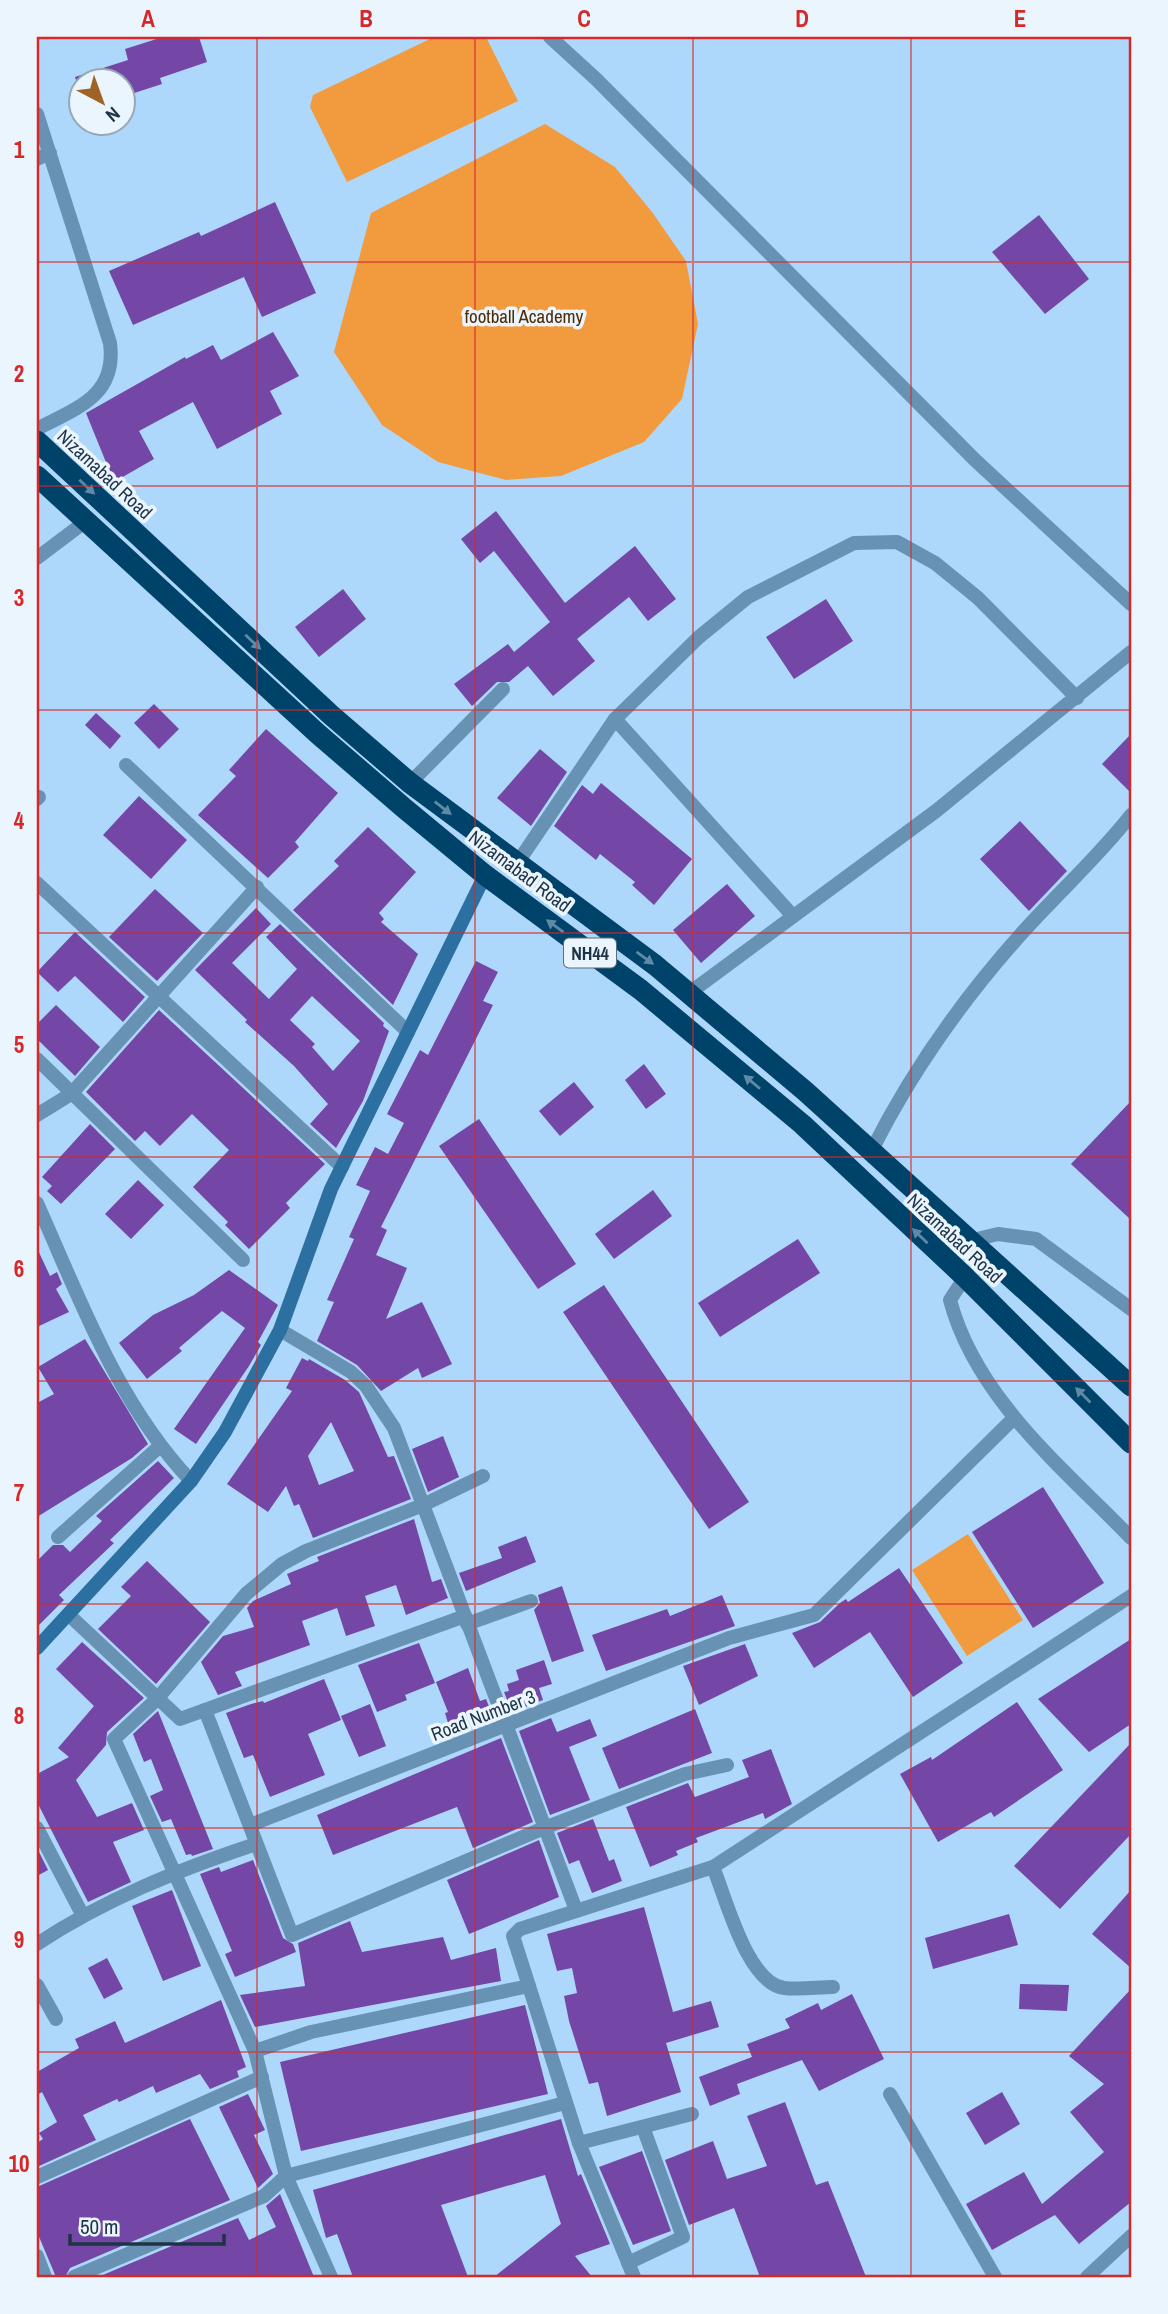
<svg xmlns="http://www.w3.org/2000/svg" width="1168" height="2314" font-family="'Archivo Narrow',sans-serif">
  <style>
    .green { fill: #f29a3e }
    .building { fill: #7446a6; fill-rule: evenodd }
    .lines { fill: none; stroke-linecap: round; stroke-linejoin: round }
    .street { stroke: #6892b3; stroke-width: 14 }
    .secondary { stroke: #2c70a1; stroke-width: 14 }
    .highway { stroke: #00436a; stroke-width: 21 }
    .oneway { fill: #5e8aa5 }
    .grid { fill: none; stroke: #d62828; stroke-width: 2; stroke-opacity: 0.55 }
    .labels { text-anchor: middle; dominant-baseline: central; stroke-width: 7; stroke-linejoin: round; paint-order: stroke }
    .shield { fill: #eaf5fe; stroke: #5b6e7c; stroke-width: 2 }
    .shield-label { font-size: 18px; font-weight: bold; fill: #1e3445 }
    .park-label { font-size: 19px; fill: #502c04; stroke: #eaf5fe }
    .street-label { font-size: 19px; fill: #1e3445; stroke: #eaf5fe }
    .neatline { fill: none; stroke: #d62828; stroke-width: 2.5 }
    .grid-label { font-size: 23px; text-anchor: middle; font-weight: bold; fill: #d62828 }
  </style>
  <rect width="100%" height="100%" fill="#aed8fb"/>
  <g class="green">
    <path d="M434 37H486L518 101 347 182 310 107 313 95Z"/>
    <path d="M545 124 615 167 652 212 686 261 698 324 682 399 644 442 561 476 506 480 438 462 382 425 334 352 371 213Z"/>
    <path d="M968 1534 1023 1620 967 1656 912 1570Z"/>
  </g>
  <g class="building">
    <path d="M163 37H199L207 62 160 78 162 84 122 97V80H76L75 77 128 60 125 49Z"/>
    <path d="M275 202 316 293 262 317 244 277 133 325 109 271 199 232 201 236Z"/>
    <path d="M1039 215 1089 279 1045 314 992 252Z"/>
    <path d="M273 332 299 376 270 391 282 414 217 449 193 402 139 431 154 459 114 482 86 413 185 357 186 359 213 345 221 360Z"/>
    <path d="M496 511 565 603 635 546 676 599 648 621 629 597 577 639 595 661 553 696 528 666 509 682H497L472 706 454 684 508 644 514 652 550 622 494 551 480 563 461 539Z"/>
    <path d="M343 589 366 619 319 657 295 627Z"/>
    <path d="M826 599 853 641 794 679 766 637Z"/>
    <path d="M154 704 179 729 159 749 134 723Z"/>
    <path d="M96 713 121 736 110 749 85 725Z"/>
    <path d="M266 729 338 793 295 842 299 847 268 878 198 815 236 776 229 770Z"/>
    <path d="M1131 734V793L1102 764Z"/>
    <path d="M540 749 567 772 531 826 497 798Z"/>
    <path d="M601 783 692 859 654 905 632 885 635 882 600 854 596 860 554 826 582 785 593 794Z"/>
    <path d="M139 796 187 840 151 879 103 835Z"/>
    <path d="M1020 821 1067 871 1029 911 980 859Z"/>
    <path d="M368 827 416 872 379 913 384 919 381 922 418 954 393 1005 293 910 339 866 334 861Z"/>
    <path d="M727 884 755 916 701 963 673 930Z"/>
    <path d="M155 889 203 933 157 981 109 937Z"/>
    <path d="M256 908 271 924 232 963 269 999 297 969 266 937 280 924 384 1023 383 1026 389 1031 363 1101 336 1148 310 1124 328 1104 294 1066 245 1022 247 1020 195 970ZM312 996 360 1041 333 1071 312 1047 315 1044 290 1020Z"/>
    <path d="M75 932 145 997 123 1022 75 976 58 992 37 972Z"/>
    <path d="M476 961 498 972 483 1001 493 1005 381 1227 387 1230 376 1255 407 1268 386 1319 422 1302 452 1364 422 1378 418 1368 381 1391 357 1365 317 1341 334 1302 327 1300 354 1239 349 1237 370 1191 356 1185 375 1147 388 1154 404 1123 387 1114 420 1050 428 1055Z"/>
    <path d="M56 1005 100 1047 75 1076 37 1039V1024Z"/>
    <path d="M159 1010 325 1164 286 1203 290 1208 249 1249 225 1225 228 1222 193 1187 229 1150 192 1114 160 1146 145 1131 135 1141 86 1092Z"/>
    <path d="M644 1064 666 1094 646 1109 625 1080Z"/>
    <path d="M574 1082 594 1107 560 1136 539 1111Z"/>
    <path d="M1131 1101V1220L1071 1164Z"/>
    <path d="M479 1119 576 1264 538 1289 439 1146Z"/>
    <path d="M90 1124 115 1149 61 1204 47 1191 52 1186 42 1177Z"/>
    <path d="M138 1180 164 1205 131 1239 105 1214Z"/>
    <path d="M653 1190 672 1216 614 1259 595 1234Z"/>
    <path d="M798 1239 820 1273 720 1337 698 1303Z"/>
    <path d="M37 1248 50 1276 57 1272 62 1284 56 1289 69 1312 37 1327Z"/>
    <path d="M229 1270 278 1305 258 1342 261 1345 249 1366 196 1444 174 1429 245 1328 222 1311 179 1348 182 1351 147 1379 119 1343 153 1315 194 1295Z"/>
    <path d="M604 1285 749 1502 709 1529 563 1312Z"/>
    <path d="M85 1339 148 1444 132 1458 37 1517V1403L54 1394 38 1367Z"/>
    <path d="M302 1358 308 1361 309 1359 345 1380 359 1392 388 1457 394 1456 411 1499 313 1538 299 1504 294 1506 286 1486 268 1512 227 1484 292 1391 286 1388ZM331 1422 354 1471 319 1485 308 1456Z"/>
    <path d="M443 1436 459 1477 428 1492 412 1449Z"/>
    <path d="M158 1461 174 1478 110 1540 114 1543 59 1595 64 1600 37 1627V1561L53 1545H63L70 1552 102 1521 96 1516Z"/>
    <path d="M1043 1487 1104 1583 1033 1628 972 1532Z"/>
    <path d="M414 1519 432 1582 441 1579 448 1598 406 1615 396 1585 365 1596 375 1626 346 1636 337 1608 302 1621 310 1645 235 1672 242 1686 218 1695 201 1662 223 1636 254 1627 247 1608 253 1601 291 1584 287 1574 319 1561 317 1557Z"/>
    <path d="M526 1536 536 1562 466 1591 459 1573 502 1558 498 1547Z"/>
    <path d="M147 1561 210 1622 156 1684 98 1629 131 1596 121 1587Z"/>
    <path d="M899 1568 963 1663 913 1697 870 1632 814 1668 792 1633 820 1622 840 1603 846 1599 848 1602Z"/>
    <path d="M562 1586 584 1651 552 1662 534 1610 540 1603 538 1595Z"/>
    <path d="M722 1595 735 1626 606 1671 592 1635 667 1609 670 1616Z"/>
    <path d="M1131 1639V1724L1089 1752 1038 1699Z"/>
    <path d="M82 1642 144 1698 107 1732 106 1745 76 1780 97 1817 132 1803 144 1830 113 1842 131 1882 88 1902 37 1802V1774L69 1757 58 1748 94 1706 56 1669Z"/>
    <path d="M419 1643 435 1683 405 1695 407 1700 377 1712 358 1665Z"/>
    <path d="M745 1644 758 1676 699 1705 683 1666Z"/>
    <path d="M544 1660 552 1684 539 1688 543 1700 512 1712 504 1692 509 1691 507 1684 519 1680 516 1670Z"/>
    <path d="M468 1668 480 1701 486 1699 494 1719 452 1736 445 1713 448 1712 436 1682Z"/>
    <path d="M324 1679 341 1720 308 1734 325 1775 270 1797 253 1755 244 1758 226 1713 251 1704 263 1701 264 1703Z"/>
    <path d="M1017 1702 1063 1770 994 1817 991 1812 938 1842 900 1774 931 1757 932 1760Z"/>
    <path d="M370 1704 386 1746 359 1757 341 1716Z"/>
    <path d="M695 1709 712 1753 619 1789 602 1748Z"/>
    <path d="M158 1711 213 1849 192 1856 191 1854 186 1855 171 1819 162 1822 150 1796 163 1790 151 1759 144 1762 133 1734Z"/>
    <path d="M551 1718 557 1732 590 1719 597 1736 569 1747 590 1800 550 1815 519 1731Z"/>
    <path d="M501 1738 533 1822 473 1848 457 1807 333 1855 317 1815Z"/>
    <path d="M1131 1743V1834L1060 1909 1014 1866Z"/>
    <path d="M771 1749 792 1804 765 1819 763 1813 696 1838 698 1842 676 1851 678 1855 650 1867 626 1807 688 1783 695 1797 749 1777 742 1760Z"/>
    <path d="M593 1819 609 1861 614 1859 622 1881 592 1893 579 1860 569 1864 557 1833Z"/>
    <path d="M539 1840 559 1897 469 1934 447 1880Z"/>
    <path d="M37 1848 48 1870 37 1876Z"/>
    <path d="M253 1860 283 1938 293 1944 296 1952 235 1977 225 1954 232 1951 200 1874 219 1867 221 1872Z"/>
    <path d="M172 1890 201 1966 163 1981 132 1906Z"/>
    <path d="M1131 1890V1968L1092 1934Z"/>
    <path d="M644 1907 673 2012 711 2001 719 2027 666 2043 681 2092 607 2116 598 2082 589 2084 569 2021 564 1996 577 1993 572 1968 557 1971 547 1934Z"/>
    <path d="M1009 1914 1018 1945 933 1969 925 1938Z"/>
    <path d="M350 1921 362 1952 443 1937 451 1960 496 1948 501 1981 255 2027 240 1995 305 1986 298 1943Z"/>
    <path d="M107 1958 123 1989 104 1999 88 1968Z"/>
    <path d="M1020 1984 1069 1985 1067 2011 1019 2009Z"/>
    <path d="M1131 1989V2202L1079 2244 1055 2215 992 2250 966 2204 1024 2172 1042 2204 1104 2152 1070 2112 1104 2084 1069 2056Z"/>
    <path d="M852 1994 884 2059 819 2091 802 2060 737 2084 740 2094 710 2106 699 2077 752 2057 747 2044 790 2028 785 2019 818 2003 821 2010Z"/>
    <path d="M221 2000 246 2067 237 2071 239 2077 210 2089 200 2074 156 2093 153 2086 119 2102 117 2099 83 2115 96 2140 37 2167V2143L43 2139 39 2133 57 2122 42 2092 37 2095V2072L79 2048 75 2039 115 2021 125 2043Z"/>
    <path d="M525 2005 548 2094 301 2151 280 2062Z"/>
    <path d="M1002 2092 1020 2124 985 2145 966 2113Z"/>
    <path d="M248 2094 265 2130 254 2135 273 2174 258 2188 219 2107Z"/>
    <path d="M785 2102 816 2185 828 2181 866 2277H760L734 2208 689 2225 665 2160 713 2141 727 2179 767 2166 747 2116Z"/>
    <path d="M190 2119 230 2200 70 2268 65 2277H56L37 2232V2187Z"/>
    <path d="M561 2119 578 2176 581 2174 610 2244 575 2256 592 2277H494L561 2224 545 2175 441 2205 468 2277H353L337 2234 326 2238 313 2190Z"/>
    <path d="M642 2151 671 2231 633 2245 599 2167Z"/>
    <path d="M280 2194 314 2277H98L238 2218 249 2240 276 2227 266 2206Z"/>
  </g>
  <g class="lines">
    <g class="street">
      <path d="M550 37 596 79 975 460 1131 604"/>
      <path d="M37 114 110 343C117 396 77 408 37 429"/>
      <path d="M37 159 50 153"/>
      <path d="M37 558 86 521"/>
      <path d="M615 719 792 915"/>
      <path d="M126 765 408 1032"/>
      <path d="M410 783 503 689"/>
      <path d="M37 799 39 797"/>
      <path d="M516 865 615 719 699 637 748 597 854 543 897 542 935 563 978 598 1077 698"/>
      <path d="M37 883 342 1167"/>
      <path d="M688 994 936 811 1131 652"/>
      <path d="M37 1059 243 1260"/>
      <path d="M37 1115 71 1094 257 887"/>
      <path d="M871 1152C911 1072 962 1000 1022 933 1058 893 1098 857 1131 815"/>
      <path d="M37 1203C80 1299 117 1403 191 1481"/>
      <path d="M969 1241 998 1234 1036 1239 1131 1309"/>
      <path d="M965 1277 950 1300C976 1398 1063 1468 1131 1538"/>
      <path d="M280 1330 351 1372 366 1386 394 1428 576 1910"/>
      <path d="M58 1537 159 1447"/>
      <path d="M69 1615 180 1719 465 1616"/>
      <path d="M467 1624 531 1601"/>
      <path d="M205 1710 292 1935 544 1828 685 1774 727 1765"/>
      <path d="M250 1825 729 1638 814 1615 1014 1418"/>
      <path d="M37 1828 82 1914"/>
      <path d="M713 1867C726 1898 747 1983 784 1988 800 1990 818 1987 833 1987"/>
      <path d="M37 1944C105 1899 178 1870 256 1844"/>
      <path d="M37 1985 56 2019"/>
      <path d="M255 2051 311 2032 529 1986"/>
      <path d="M890 2094 995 2277"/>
      <path d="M579 2143 692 2114"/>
      <path d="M37 2177 262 2077"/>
      <path d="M37 2256 45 2277"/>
      <path d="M628 2263 683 2237 643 2127"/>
      <path d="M74 2277 264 2196 286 2176 565 2103"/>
      <path d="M331 2277 286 2176 255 2051 114 1739 157 1699 246 1594 282 1564 306 1551 423 1505 483 1476"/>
      <path d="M634 2277 579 2143 513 1936 520 1929 713 1867 1131 1596"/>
      <path d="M1087 2277 1131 2236"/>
    </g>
    <path class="secondary" d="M37 1648 191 1481 225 1432 280 1330 331 1189 485 875"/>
    <g class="highway">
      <path d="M37 441 331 715 410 783 655 965 805 1091 1131 1386"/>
      <path d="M37 476 318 734 404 808 485 875 641 990 802 1124 965 1277 1131 1443"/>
    </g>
  </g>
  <defs><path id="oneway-solid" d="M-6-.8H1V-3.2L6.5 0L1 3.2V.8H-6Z" transform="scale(1.75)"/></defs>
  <g class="oneway">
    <use href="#oneway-solid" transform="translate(87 487) rotate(43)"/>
    <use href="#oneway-solid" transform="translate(253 642) rotate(43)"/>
    <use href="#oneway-solid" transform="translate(443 808) rotate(38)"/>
    <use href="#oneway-solid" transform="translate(555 926) rotate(-144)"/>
    <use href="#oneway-solid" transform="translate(645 958) rotate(36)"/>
    <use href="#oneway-solid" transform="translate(752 1082) rotate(-140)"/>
    <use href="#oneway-solid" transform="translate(920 1236) rotate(-136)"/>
    <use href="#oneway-solid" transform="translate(1083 1395) rotate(-135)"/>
  </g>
  <path class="grid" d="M257 37V2277M475 37V2277M693 37V2277M911 37V2277M37 262H1131M37 486H1131M37 710H1131M37 933H1131M37 1157H1131M37 1381H1131M37 1604H1131M37 1828H1131M37 2052H1131"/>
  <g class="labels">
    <rect class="shield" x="564" y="938.5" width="52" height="29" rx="5"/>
    <g class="shield-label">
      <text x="590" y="953">NH44</text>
    </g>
    <g class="park-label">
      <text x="524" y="316">football Academy</text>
    </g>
    <g class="street-label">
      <text transform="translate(105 474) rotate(43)">Nizamabad Road</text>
      <text transform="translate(520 871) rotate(37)">Nizamabad Road</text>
      <text transform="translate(955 1238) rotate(43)">Nizamabad Road</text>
      <text transform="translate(483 1715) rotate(-21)">Road Number 3</text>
    </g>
  </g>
  <rect width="1168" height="2314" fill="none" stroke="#eaf5fe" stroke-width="77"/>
  <g transform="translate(102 102) rotate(139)"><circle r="33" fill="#eaf5fe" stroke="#98a8b4" stroke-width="2"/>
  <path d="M0-5L12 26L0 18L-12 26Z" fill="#9f6325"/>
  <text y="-10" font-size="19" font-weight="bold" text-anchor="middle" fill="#1e3445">N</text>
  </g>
  <path d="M70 2234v10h154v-10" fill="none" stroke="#1e3445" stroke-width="3.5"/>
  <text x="80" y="2234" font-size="21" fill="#1e3445" stroke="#eaf5fe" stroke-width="5" paint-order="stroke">50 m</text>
  <rect x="38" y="38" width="1092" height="2238" class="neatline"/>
  <g class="grid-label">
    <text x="148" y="27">A</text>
    <text x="366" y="27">B</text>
    <text x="584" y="27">C</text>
    <text x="802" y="27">D</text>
    <text x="1020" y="27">E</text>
    <text x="19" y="158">1</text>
    <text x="19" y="382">2</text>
    <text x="19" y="606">3</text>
    <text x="19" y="829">4</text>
    <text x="19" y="1053">5</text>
    <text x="19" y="1277">6</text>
    <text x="19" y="1501">7</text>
    <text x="19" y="1724">8</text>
    <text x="19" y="1948">9</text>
    <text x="19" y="2172">10</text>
  </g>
</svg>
